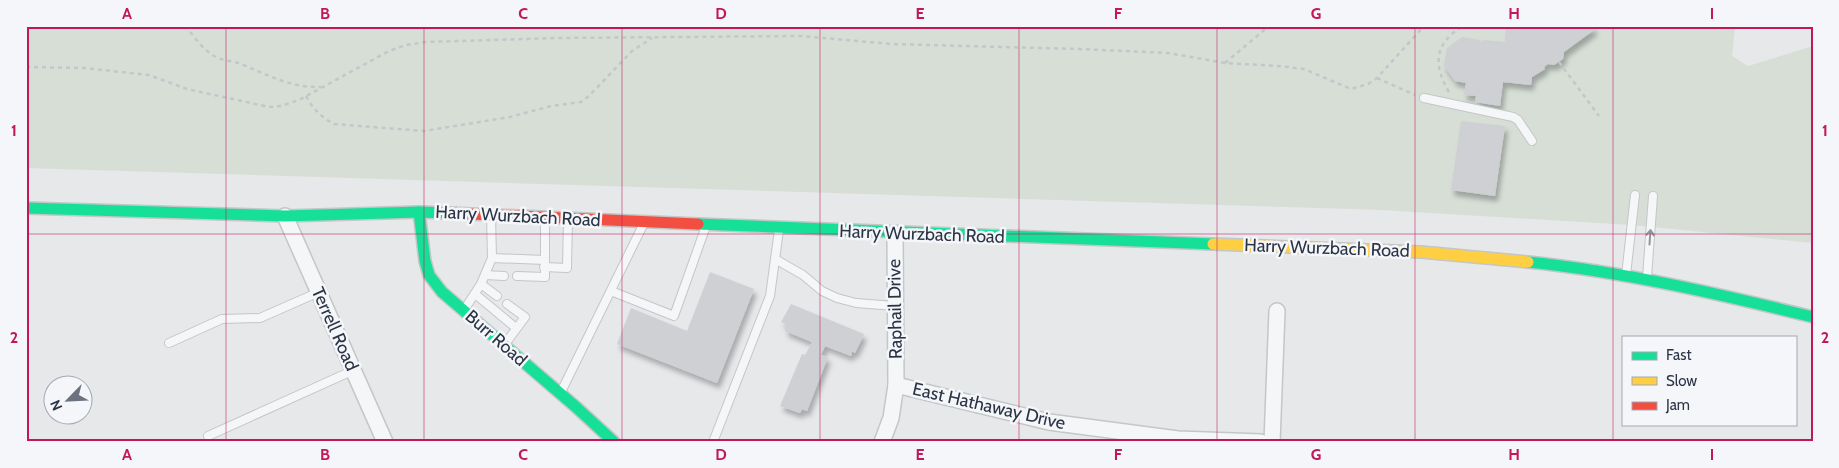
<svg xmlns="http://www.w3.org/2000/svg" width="1839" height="468" font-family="Cabin,sans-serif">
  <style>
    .green { fill: #d6ded6 }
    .building { fill: #ced0d3; filter: url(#shadow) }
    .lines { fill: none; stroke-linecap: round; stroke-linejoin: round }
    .lane-casing { stroke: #c4c6c8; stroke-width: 10 }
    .street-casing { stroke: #c4c6c8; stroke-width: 18 }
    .fast-casing { stroke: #c4c6c8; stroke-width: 14 }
    .slow-casing { stroke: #c4c6c8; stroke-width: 14 }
    .jam-casing { stroke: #c4c6c8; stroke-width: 14 }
    .path { stroke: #c5c6ca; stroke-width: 2.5; stroke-dasharray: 4 4; stroke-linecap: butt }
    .lane { stroke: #f5f6f7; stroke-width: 8 }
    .street { stroke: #f5f6f7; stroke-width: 15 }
    .fast { stroke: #16e098; stroke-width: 11 }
    .slow { stroke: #ffcf43; stroke-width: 11 }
    .jam { stroke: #f24e42; stroke-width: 11 }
    .oneway { stroke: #90959e }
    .grid { fill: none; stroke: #c2185b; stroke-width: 1; stroke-opacity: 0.55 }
    .labels { text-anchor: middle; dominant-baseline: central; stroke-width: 5; stroke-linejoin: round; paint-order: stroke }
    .street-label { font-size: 18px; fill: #2b3445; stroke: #f4f6f9 }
    .neatline { fill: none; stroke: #c2185b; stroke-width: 2 }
    .grid-label { font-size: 16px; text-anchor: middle; font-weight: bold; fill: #c2185b }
  </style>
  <defs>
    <filter id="shadow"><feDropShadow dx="3" dy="5.5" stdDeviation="2.5" flood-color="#0004"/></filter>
  </defs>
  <rect width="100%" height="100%" fill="#e6e8ea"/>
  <path class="green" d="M26 26H1735L1732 56 1748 66 1813 46V243L1632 225 1382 210 26 168Z"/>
  <g class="building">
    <path d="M1509 26H1594V30L1564 52 1563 59 1554 65 1548 64 1544 67 1545 69 1532 77 1531 85 1503 82 1500 106 1475 102 1476 96 1464 95 1466 83 1455 81 1444 66 1447 48 1462 37 1480 40 1481 42 1484 40 1505 42 1506 28Z"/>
    <path d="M1461 121 1505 126 1495 196 1451 190Z"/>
    <path d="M710 272 754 289 717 383 617 344 631 308 687 331Z"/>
    <path d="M791 304 864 334 855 353 852 351 851 356 825 346 821 355 828 357 807 411 802 409 800 413 780 406 802 354 805 355 812 342 785 331 786 324 781 322Z"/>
  </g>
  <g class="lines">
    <g class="lane-casing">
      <g id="lane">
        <path d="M1424 98 1513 117 1518 120 1532 141"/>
        <path d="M492 258 545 260"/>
        <path d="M775 259 803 275 822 291 837 298 856 303 895 306"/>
        <path d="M544 267 567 268 568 219"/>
        <path d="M485 275 504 276"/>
        <path d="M1626 275 1635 195"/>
        <path d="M517 276 545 277V219"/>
        <path d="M1647 277 1653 196"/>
        <path d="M481 284 492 258 491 215"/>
        <path d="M611 291 674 316 706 226"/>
        <path d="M475 294 516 328"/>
        <path d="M464 310 481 284 497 296"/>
        <path d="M169 343 222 319 260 318 319 292"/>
        <path d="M505 344 525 317 507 304"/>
        <path d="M561 392 643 225"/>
        <path d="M208 436 354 370"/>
        <path d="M713 442 770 296 779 230"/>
      </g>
    </g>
    <g class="street-casing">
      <g id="street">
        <path d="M285 216 385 442"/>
        <path d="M896 385 1049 422 1178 439 1261 442"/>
        <path d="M882 442 891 418 896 385 895 233"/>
        <path d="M1272 442 1277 311"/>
      </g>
    </g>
    <g class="fast-casing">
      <g id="fast">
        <path d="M26 208 285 216 419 212 449 213"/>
        <path d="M419 212 425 261 429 275 442 292 576 407 614 442"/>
        <path d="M698 224 1213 244"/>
        <path d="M1528 262C1625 272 1719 294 1813 317"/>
      </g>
    </g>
    <g class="slow-casing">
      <path id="slow" d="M1213 244 1421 252 1528 262"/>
    </g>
    <g class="jam-casing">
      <path id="jam" d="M449 213 698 224"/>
    </g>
    <g class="path">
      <path d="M185 26C195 37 204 52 218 58 225 61 234 61 241 64 268 75 291 88 321 87"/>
      <path d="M1559 62 1599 116"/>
      <path d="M1225 63 1269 26"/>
      <path d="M26 67 84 68 149 75 187 89 269 107 281 106 299 100 389 51 406 45 426 42 558 38 801 36 891 44 1079 49 1168 53 1225 63 1279 66 1304 69 1351 89 1368 84 1377 78 1424 26"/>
      <path d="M1377 78 1415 95"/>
      <path d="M1449 92C1433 65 1434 43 1463 26"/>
      <path d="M306 96C313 109 321 117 334 124L424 131 510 117 551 106 581 102 589 96 632 51 652 38"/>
    </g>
    <use href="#lane" class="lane"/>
    <use href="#street" class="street"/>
    <use href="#fast" class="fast"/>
    <use href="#slow" class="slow"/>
    <use href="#jam" class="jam"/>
  </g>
  <defs><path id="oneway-shaft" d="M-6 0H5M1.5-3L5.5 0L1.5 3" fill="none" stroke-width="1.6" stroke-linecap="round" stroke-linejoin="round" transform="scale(1.25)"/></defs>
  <use class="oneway" href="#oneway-shaft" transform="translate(1650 237) rotate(-86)"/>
  <path class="grid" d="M226 26V442M424 26V442M622 26V442M820 26V442M1019 26V442M1217 26V442M1415 26V442M1613 26V442M26 234H1813"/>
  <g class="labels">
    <g class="street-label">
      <text transform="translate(518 216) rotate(3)">Harry Wurzbach Road</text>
      <text transform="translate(922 234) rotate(2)">Harry Wurzbach Road</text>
      <text transform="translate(1327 248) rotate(2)">Harry Wurzbach Road</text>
      <text transform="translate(895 309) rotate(-91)">Raphail Drive</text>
      <text transform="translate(335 329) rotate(66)">Terrell Road</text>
      <text transform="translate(496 338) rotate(41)">Burr Road</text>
      <text transform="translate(989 406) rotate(13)">East Hathaway Drive</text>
    </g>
  </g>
  <rect width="1839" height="468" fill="none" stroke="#f4f6f9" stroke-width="55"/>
  <rect x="1622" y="336" width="175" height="90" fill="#f4f6f9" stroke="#a4a8b1"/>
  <rect x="1632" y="352" width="25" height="8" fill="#16e098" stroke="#a4a8b1"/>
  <text x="1666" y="360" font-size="15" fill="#2b3445">Fast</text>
  <rect x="1632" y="377" width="25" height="8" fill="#ffcf43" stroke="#a4a8b1"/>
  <text x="1666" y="386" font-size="15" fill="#2b3445">Slow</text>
  <rect x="1632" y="402" width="25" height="8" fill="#f24e42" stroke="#a4a8b1"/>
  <text x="1666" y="410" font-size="15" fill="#2b3445">Jam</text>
  <g transform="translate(68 400) rotate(246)"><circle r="24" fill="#f4f6f9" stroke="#a4a8b1"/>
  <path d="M0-4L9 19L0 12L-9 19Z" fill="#6c737f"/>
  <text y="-8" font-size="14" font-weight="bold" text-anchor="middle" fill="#2b3445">N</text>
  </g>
  <rect x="28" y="28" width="1784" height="412" class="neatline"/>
  <g class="grid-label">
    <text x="127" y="19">A</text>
    <text x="325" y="19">B</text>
    <text x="523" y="19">C</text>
    <text x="721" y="19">D</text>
    <text x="920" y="19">E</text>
    <text x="1118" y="19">F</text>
    <text x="1316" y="19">G</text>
    <text x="1514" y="19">H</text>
    <text x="1712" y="19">I</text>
    <text x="14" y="136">1</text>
    <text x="1825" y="136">1</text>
    <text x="14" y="343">2</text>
    <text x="1825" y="343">2</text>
    <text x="127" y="460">A</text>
    <text x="325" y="460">B</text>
    <text x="523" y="460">C</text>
    <text x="721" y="460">D</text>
    <text x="920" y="460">E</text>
    <text x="1118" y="460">F</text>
    <text x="1316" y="460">G</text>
    <text x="1514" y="460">H</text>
    <text x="1712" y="460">I</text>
  </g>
</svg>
